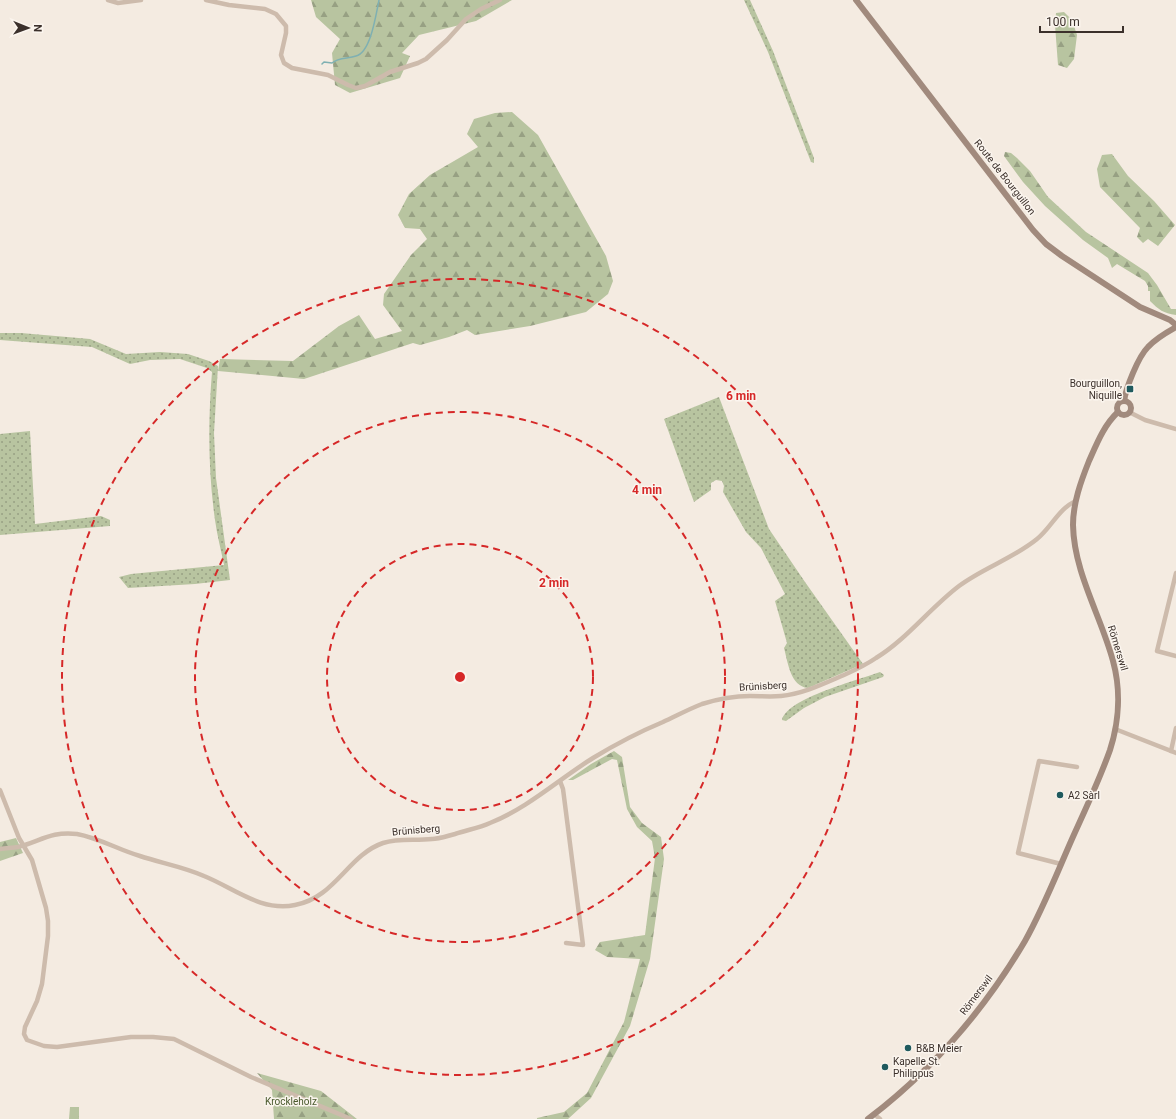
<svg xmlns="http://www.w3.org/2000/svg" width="1176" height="1119" font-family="Roboto,sans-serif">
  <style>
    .grass { fill: url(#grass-dots) }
    .forest { fill: url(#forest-firs) }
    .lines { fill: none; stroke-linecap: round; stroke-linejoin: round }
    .stream { stroke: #7fb0b2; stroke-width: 1.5 }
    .minor { stroke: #cdbbac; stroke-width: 4.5 }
    .secondary { stroke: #a18a7d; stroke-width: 6 }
    .ring { fill: none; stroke: #d62828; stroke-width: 2; stroke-dasharray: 7 5 }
    .poi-dot { fill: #1f5a5e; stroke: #fbf5ee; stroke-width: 1.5 }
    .labels { text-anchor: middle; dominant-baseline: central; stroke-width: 3; stroke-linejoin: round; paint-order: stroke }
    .street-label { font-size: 10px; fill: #3b302b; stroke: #fbf5ee }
    .poi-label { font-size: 10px; fill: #3b302b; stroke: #fbf5ee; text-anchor: start }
    .park-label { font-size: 10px; fill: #4a5a2e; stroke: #fbf5ee }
    .centre { fill: #d62828; stroke: #fbf5ee; stroke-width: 2 }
    .ring-label { font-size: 12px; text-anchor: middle; font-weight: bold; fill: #d62828; stroke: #fbf5ee; stroke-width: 3; stroke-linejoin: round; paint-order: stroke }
  </style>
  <defs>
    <pattern id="grass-dots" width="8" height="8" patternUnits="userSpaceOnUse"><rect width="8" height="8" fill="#b8c4a0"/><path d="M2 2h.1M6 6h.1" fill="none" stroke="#97a083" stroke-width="1.8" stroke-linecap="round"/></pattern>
    <pattern id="forest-firs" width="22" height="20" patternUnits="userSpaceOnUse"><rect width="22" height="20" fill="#b8c4a0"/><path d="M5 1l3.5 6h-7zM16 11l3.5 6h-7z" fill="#97a083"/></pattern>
  </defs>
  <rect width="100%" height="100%" fill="#f4ebe1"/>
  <g class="grass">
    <path d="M744 0H750L773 51 814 158V163L811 162 768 52Z"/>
    <path d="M0 333H21L90 339 126 354 160 352 188 354 209 361 218 366 214 433 216 478 230 580 195 584 128 588 119 577 131 574 224 565C221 550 217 535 215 520 208 471 208 421 212 372L207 368 180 359 150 360 130 364 92 347 0 340Z"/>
    <path d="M719 397 769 529 805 582 863 664 808 688C790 686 788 662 784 648L787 643 775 601 785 594 761 548 746 532 723 492 724 486 722 481 716 480 711 483V490L694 502 664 419Z"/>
    <path d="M30 431 35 524 101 516 110 520V526L0 535V434Z"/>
    <path d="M880 672 884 675 883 677 825 697 804 708 786 721 782 720C787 698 859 680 880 672Z"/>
  </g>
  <g class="forest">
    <path d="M311 0H512L476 21 419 35 402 53 410 56 400 78 350 93 335 85 332 53 340 39 316 17Z"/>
    <path d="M1064 12 1072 20 1077 35 1074 59 1067 68 1058 65 1055 25 1056 13Z"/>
    <path d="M512 112 538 135 606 256 613 281 608 294 586 312 530 326 475 335 467 330 449 337 420 345 413 343 304 379 218 371 220 359 293 361 339 326 359 315 375 339 402 331 383 305 384 294 411 255 427 239 420 229 405 228 398 215 409 194 430 175 478 147 467 134 474 119 495 113Z"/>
    <path d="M1005 152 1011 153 1017 158 1030 171 1048 197 1086 232 1148 273 1157 285 1171 309H1176V315C1163 313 1159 310 1150 301V291H1148V286L1145 281 1117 264 1112 268 1108 258 1083 240 1045 206 1023 182 1004 156Z"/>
    <path d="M1112 154 1128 176 1154 201 1175 225 1158 246 1148 239 1143 243 1137 237 1140 228 1100 187 1097 169 1102 155Z"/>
    <path d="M614 751 622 757 630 807 642 823 661 837 664 859 650 959 630 1026 591 1098 568 1119H537V1118L564 1112 587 1093 624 1022 640 959 607 957 595 950 600 942 645 935 655 858 652 841 637 827 627 809 617 760 612 759 573 780H568L591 764Z"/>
    <path d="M16 838 23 853 0 861V842Z"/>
    <path d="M257 1073 321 1091 357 1119H274L272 1090Z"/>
    <path d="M70 1107H79V1119H69Z"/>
  </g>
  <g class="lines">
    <path class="stream" d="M322 64 324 62 332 63C339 57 348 59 356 56 371 52 376 14 379 0"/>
    <g class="minor">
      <path d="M108 0 118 3 141 0"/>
      <path d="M206 0 229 5 265 9 276 14 286 26V33L281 55 284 63 292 68 328 75 348 85 356 88 365 86 390 72 418 63 426 59 447 40 466 19 481 9 500 0"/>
      <path d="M1129 412 1145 420 1176 429"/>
      <path d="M1176 573 1157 651 1176 656"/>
      <path d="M1115 729 1176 753"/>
      <path d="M1171 751 1176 728"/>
      <path d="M560 781 563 789 583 945 566 943"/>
      <path d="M0 790 19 838 32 860 46 908 48 921V936L42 984 37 1001 25 1027 24 1034 27 1040 44 1046 57 1047 131 1037H153L174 1039 251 1077 351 1119"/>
      <path d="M0 849C6 848 12 848 18 847 41 841 51 831 77 834 99 838 119 850 140 856 161 863 184 867 204 876 234 888 261 912 295 905 335 898 348 855 383 843 399 838 415 841 432 839 439 839 447 836 455 834 467 830 479 828 490 823 528 808 559 779 593 758 616 744 639 732 663 722 676 716 689 709 702 704 718 699 734 696 750 696 760 696 770 697 781 696 803 694 823 684 844 675 855 670 866 665 876 658 907 639 930 608 959 586 983 568 1014 558 1037 539 1051 528 1059 508 1076 501"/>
      <path d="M1061 864 1018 853 1039 761 1077 767"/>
      <path d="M874 1114 880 1119"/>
    </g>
    <g class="secondary">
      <path d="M856 0 1033 230 1046 244 1062 256 1140 307 1170 320 1176 325"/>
      <path d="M1124 401C1126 388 1138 357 1148 347 1155 339 1167 332 1176 327"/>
      <circle cx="1124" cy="408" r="7"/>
      <path d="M868 1119C931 1071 985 1009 1025 941 1043 909 1057 873 1072 839 1085 810 1099 781 1110 750 1119 722 1121 690 1113 661 1101 616 1074 573 1073 525 1073 503 1081 481 1089 461 1097 443 1104 425 1118 412"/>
    </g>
  </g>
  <g class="ring">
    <circle cx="460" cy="677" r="133"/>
    <circle cx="460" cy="677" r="265"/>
    <circle cx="460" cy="677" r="398"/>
  </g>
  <g class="poi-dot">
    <rect x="1126" y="385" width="8" height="8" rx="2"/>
    <circle cx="1060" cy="795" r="4"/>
    <circle cx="908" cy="1048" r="4"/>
    <circle cx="885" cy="1067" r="4"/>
  </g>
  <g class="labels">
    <g class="street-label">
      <text transform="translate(1005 177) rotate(52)">Route de Bourguillon</text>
      <text transform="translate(1118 648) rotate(73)">Römerswil</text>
      <text transform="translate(763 686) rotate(-3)">Brünisberg</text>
      <text transform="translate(416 830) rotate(-5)">Brünisberg</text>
      <text transform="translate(976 995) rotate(-53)">Römerswil</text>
    </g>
    <g class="poi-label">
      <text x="1122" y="383" text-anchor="end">Bourguillon,<tspan x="1122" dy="12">Niquille</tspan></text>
      <text x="1068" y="795">A2 Sàrl</text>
      <text x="916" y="1048">B&amp;B Meier</text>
      <text x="893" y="1061">Kapelle St.<tspan x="893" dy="12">Philippus</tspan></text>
    </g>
    <g class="park-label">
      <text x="291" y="1101">Krockleholz</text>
    </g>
  </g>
  <circle cx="460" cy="677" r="6" class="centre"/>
  <g class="ring-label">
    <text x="741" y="400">6 min</text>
    <text x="647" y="494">4 min</text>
    <text x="554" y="587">2 min</text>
  </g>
  <g transform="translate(28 28) rotate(91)" stroke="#fbf5ee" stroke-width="3" paint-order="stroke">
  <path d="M0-3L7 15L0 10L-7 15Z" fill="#3b302b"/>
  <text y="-6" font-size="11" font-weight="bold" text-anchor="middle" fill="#3b302b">N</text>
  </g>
  <path d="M1040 26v6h83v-6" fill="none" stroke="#3b302b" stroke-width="2"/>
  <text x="1046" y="26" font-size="12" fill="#3b302b" stroke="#fbf5ee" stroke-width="3" paint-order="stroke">100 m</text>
</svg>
